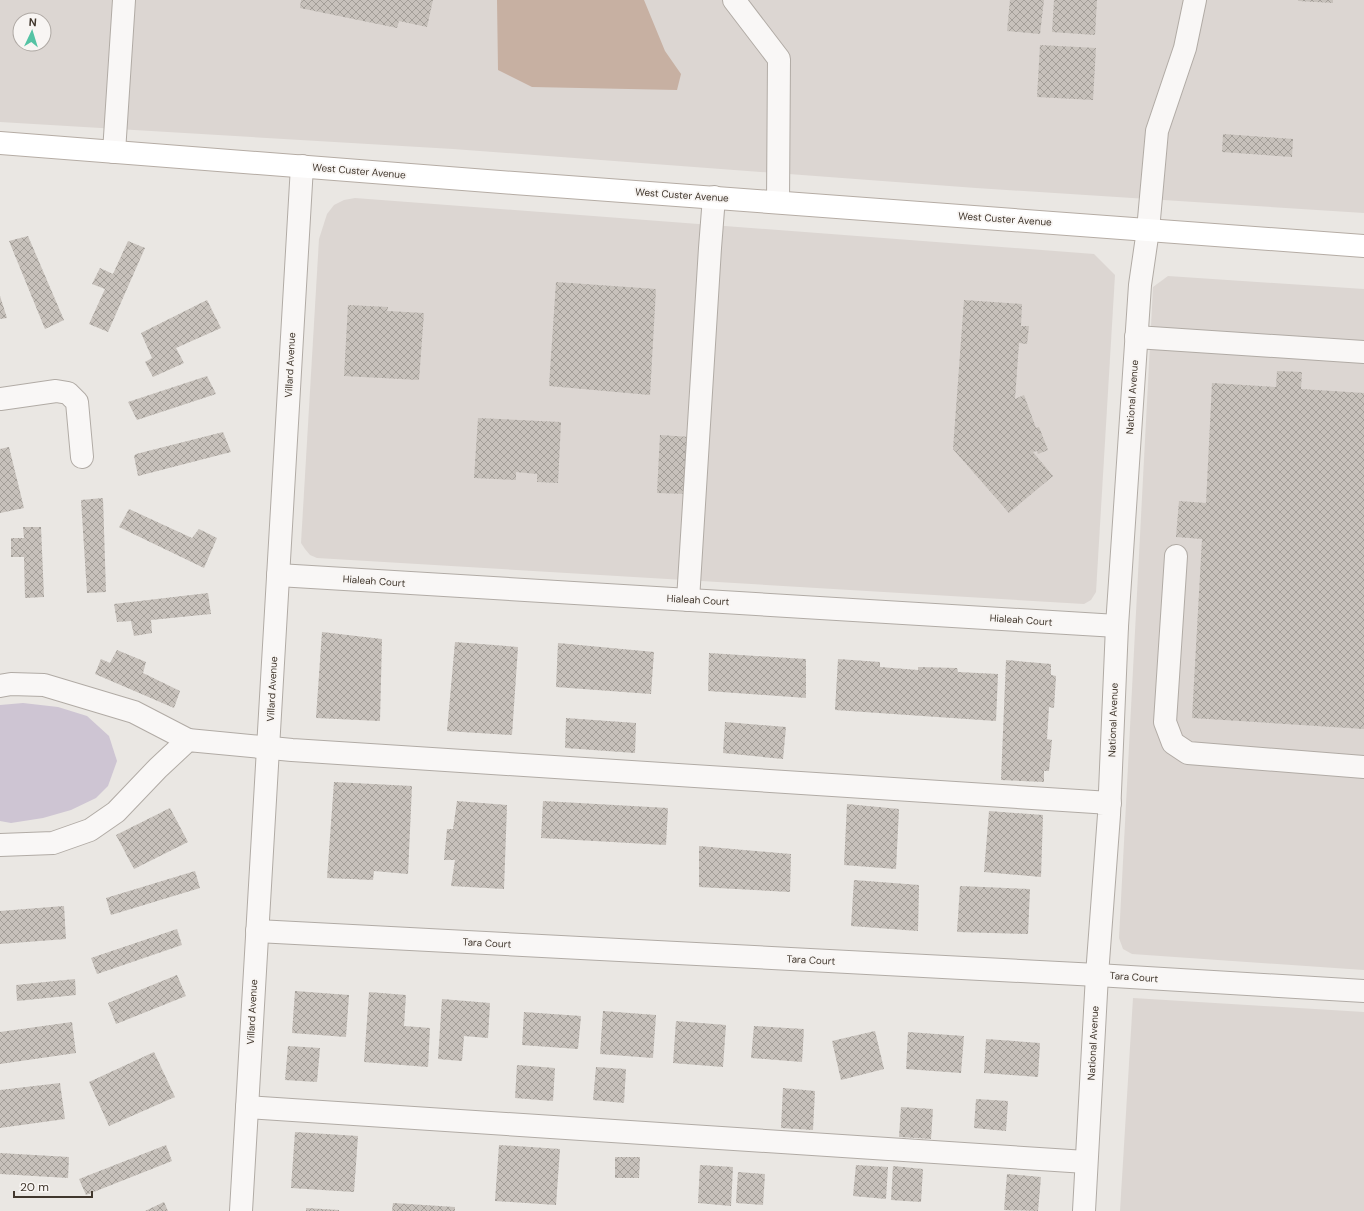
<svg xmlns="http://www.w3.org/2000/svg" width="1364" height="1211" font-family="'DM Sans',sans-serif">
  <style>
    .built { fill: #dcd6d2; fill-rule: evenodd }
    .green { fill: #cec5d3 }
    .water { fill: #c7b0a2 }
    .building { fill: url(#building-cross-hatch) }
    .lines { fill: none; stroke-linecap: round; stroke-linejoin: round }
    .minor-casing { stroke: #b1aba5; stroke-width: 24 }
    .major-casing { stroke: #b5aca4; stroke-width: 24 }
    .minor { stroke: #f9f7f6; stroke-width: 22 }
    .major { stroke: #fff; stroke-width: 22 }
    .labels { text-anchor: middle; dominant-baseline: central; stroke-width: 3.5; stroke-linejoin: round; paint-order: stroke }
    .street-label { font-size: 10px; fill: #41372d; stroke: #f8f5f3 }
  </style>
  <defs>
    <pattern id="building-cross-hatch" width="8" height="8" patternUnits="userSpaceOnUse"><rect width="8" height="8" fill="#c7c1bb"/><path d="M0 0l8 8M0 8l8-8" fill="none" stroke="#a39e98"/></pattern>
  </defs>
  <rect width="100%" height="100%" fill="#eae7e3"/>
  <g class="built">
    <path d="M0 0H1364V213L976 188 453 149 0 122ZM20 20H44V44H20Z"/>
    <path d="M355 198 1094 254 1115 275 1096 592 1091 600 1084 604 317 558 310 555 305 549 301 543 319 239 327 214 334 205 344 200Z"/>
    <path d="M1168 276 1364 289V970L1132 954 1123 949 1119 938 1153 287Z"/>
    <path d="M1133 998 1364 1012V1211H1120Z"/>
  </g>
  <path class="green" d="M23 703 58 707 87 716 109 736 117 761 108 786 96 798 71 810 43 818 11 823 0 821V705Z"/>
  <path class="water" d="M497 0H644L665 51 681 74 677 90 532 87 498 70Z"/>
  <g class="building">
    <path d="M301 0H433L427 27 399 21 397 28 300 8Z"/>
    <path d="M1010 0H1044L1040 34 1007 31Z"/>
    <path d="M1054 0H1097L1095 35 1052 32Z"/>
    <path d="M1298 0H1333V3L1298 1Z"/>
    <path d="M1040 45 1096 48 1093 100 1037 97Z"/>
    <path d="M1223 134 1293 139 1292 157 1222 152Z"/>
    <path d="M28 236 64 320 45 329 9 241Z"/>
    <path d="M128 241 145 248 108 332 89 324 105 289 92 284 100 268 113 274Z"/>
    <path d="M556 282 656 289 650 395 549 386Z"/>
    <path d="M0 296 7 318 0 319Z"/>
    <path d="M207 300 221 328 176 348 184 363 153 377 145 362 152 358 141 333Z"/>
    <path d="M964 300 1022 304 1021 326H1029L1027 344 1019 343 1015 399 1024 395 1036 428 1039 427 1048 450 1038 454 1037 451 1033 452 1053 476 1009 513 953 449Z"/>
    <path d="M348 305 388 307 387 311 424 313 419 380 344 376Z"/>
    <path d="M1277 371 1302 372 1301 389 1364 393V729L1192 718 1202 539 1176 537 1179 501 1206 503 1212 383 1276 387Z"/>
    <path d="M207 376 216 394 137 420 128 402Z"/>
    <path d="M478 418 561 422 558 483 537 482V474L516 472V480L474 478Z"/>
    <path d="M223 432 231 452 138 476 134 456 136 454Z"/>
    <path d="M660 435 691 437 688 494 657 493Z"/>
    <path d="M9 447 24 508 0 513V449Z"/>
    <path d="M103 498 106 592 87 593 81 500Z"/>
    <path d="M129 509 192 538 199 529 217 538 204 568 119 527Z"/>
    <path d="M23 527H41L44 597 25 598 24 557H11V538H24Z"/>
    <path d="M208 593 211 614 151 620 152 633 134 636 131 621 117 622 114 604Z"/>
    <path d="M322 632 382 639 380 721 316 718Z"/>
    <path d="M455 642 518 647 512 735 447 731Z"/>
    <path d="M558 643 654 652 651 694 556 687Z"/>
    <path d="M117 650 146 662 143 673 180 691 174 708 95 674 101 659 110 663Z"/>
    <path d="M709 653 806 659V698L708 691Z"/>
    <path d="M838 659 880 662V667L918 670V667L957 668 958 672 998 674 996 721 835 710Z"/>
    <path d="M1006 660 1051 664V675L1056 676 1054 708 1049 707 1047 739 1052 740 1049 771H1044V782L1001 780Z"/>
    <path d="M566 718 636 723 635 753 565 748Z"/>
    <path d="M725 722 786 727 783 759 723 753Z"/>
    <path d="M334 782 412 786 408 874 374 871 373 880 327 878Z"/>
    <path d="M457 801 507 805 504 889 451 886 455 860H444L447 829H453Z"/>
    <path d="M543 801 668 808 666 845 541 838Z"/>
    <path d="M847 804 899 809 896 869 844 865Z"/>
    <path d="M170 808 188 842 134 869 116 835Z"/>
    <path d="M989 811 1043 815 1041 877 984 872Z"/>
    <path d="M699 846 791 854 790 892 699 887Z"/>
    <path d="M195 871 200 888 111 915 106 898Z"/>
    <path d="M854 880 919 885 918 931 851 926Z"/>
    <path d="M960 886 1030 889 1028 934 957 932Z"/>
    <path d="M64 906 66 939 0 944V911Z"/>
    <path d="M177 929 182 945 97 974 91 958Z"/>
    <path d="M177 975 186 996 116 1024 108 1003Z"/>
    <path d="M75 979 76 995 17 1001 16 985Z"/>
    <path d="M295 991 349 995 346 1037 292 1033Z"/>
    <path d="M369 992 406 995 404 1026 430 1028 428 1067 364 1062Z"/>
    <path d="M442 999 490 1003 488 1038 464 1036 462 1061 438 1059Z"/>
    <path d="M603 1011 656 1015 653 1058 600 1054Z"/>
    <path d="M524 1012 581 1016 578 1049 522 1045Z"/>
    <path d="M676 1021 726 1025 723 1067 673 1063Z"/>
    <path d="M72 1022 76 1053 0 1064V1032Z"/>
    <path d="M754 1026 804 1029 802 1062 751 1058Z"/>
    <path d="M875 1031 884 1069 841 1080 832 1041Z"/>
    <path d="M908 1032 964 1036 961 1073 906 1069Z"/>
    <path d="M986 1039 1040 1043 1038 1077 984 1073Z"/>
    <path d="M288 1046 320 1048 317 1082 285 1080Z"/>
    <path d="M154 1052 175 1097 109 1126 89 1082Z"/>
    <path d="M517 1065 555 1068 553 1101 515 1098Z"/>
    <path d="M596 1067 626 1069 624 1103 593 1100Z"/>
    <path d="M60 1083 65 1119 0 1128V1090Z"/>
    <path d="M783 1088 815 1091 813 1130 781 1128Z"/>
    <path d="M976 1099 1008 1101 1006 1131 974 1128Z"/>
    <path d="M901 1107 933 1109 931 1139 899 1137Z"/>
    <path d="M295 1132 358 1136 354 1192 291 1188Z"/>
    <path d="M166 1145 172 1161 86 1195 79 1179Z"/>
    <path d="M499 1145 560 1149 556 1205 495 1201Z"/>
    <path d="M0 1153 69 1157 68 1178 0 1174Z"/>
    <path d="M615 1157H640L639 1178H615Z"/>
    <path d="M700 1165 733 1167 731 1206 698 1203Z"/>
    <path d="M856 1165 888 1167 886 1199 853 1196Z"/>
    <path d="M893 1166 923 1169 921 1202 891 1200Z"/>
    <path d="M738 1172 765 1174 763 1205 736 1203Z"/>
    <path d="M1007 1174 1041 1177 1038 1211 1004 1210Z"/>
    <path d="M164 1202 168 1211H145Z"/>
    <path d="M393 1203 455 1207V1211H392Z"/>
    <path d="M306 1208 339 1210V1211H306Z"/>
  </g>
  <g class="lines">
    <g class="minor-casing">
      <g id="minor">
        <path d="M734 0 779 59 778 202"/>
        <path d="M114 152 124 0"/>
        <path d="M1136 337 1364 352"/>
        <path d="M0 399 56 391 68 393 77 402 82 457"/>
        <path d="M1176 556 1165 722 1173 743 1188 753 1364 767"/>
        <path d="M278 575 1117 626"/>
        <path d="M688 600 710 248 714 197"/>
        <path d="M0 686 11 684 44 685 134 712 188 740"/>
        <path d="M0 845 53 843 90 830 116 812 158 768 188 740 292 750 1110 803"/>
        <path d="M257 931 1097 975 1364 991"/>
        <path d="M247 1107 1086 1162"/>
        <path d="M241 1211 302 166"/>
        <path d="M1084 1211 1097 975 1109 815 1117 626 1140 285 1148 230 1157 131 1185 48 1195 0"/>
      </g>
    </g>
    <g class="major-casing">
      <path id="major" d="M0 143 514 183 1364 246"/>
    </g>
    <use href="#minor" class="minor"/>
    <use href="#major" class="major"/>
  </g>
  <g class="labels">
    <g class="street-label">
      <text transform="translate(359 171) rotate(5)">West Custer Avenue</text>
      <text transform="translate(682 195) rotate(4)">West Custer Avenue</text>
      <text transform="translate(1005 219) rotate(4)">West Custer Avenue</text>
      <text transform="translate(290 365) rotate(-87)">Villard Avenue</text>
      <text transform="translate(1132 397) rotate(-86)">National Avenue</text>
      <text transform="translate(374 581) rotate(4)">Hialeah Court</text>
      <text transform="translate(698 600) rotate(3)">Hialeah Court</text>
      <text transform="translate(1021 620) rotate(4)">Hialeah Court</text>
      <text transform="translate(272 689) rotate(-87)">Villard Avenue</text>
      <text transform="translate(1113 720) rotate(-88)">National Avenue</text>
      <text transform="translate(487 943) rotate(3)">Tara Court</text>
      <text transform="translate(811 960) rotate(3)">Tara Court</text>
      <text transform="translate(1134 977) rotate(4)">Tara Court</text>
      <text transform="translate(252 1012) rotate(-87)">Villard Avenue</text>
      <text transform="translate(1093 1043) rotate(-87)">National Avenue</text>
    </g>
  </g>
  <g transform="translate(32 32) rotate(4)"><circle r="19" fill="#f8f5f3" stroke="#afa9a4"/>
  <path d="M0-3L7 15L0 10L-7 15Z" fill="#54c3a4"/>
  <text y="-6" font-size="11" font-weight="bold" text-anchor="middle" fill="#41372d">N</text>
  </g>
  <path d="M14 1191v6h78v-6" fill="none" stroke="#41372d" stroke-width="2"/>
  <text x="20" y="1191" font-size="12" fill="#41372d" stroke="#f8f5f3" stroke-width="3" paint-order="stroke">20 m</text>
</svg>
